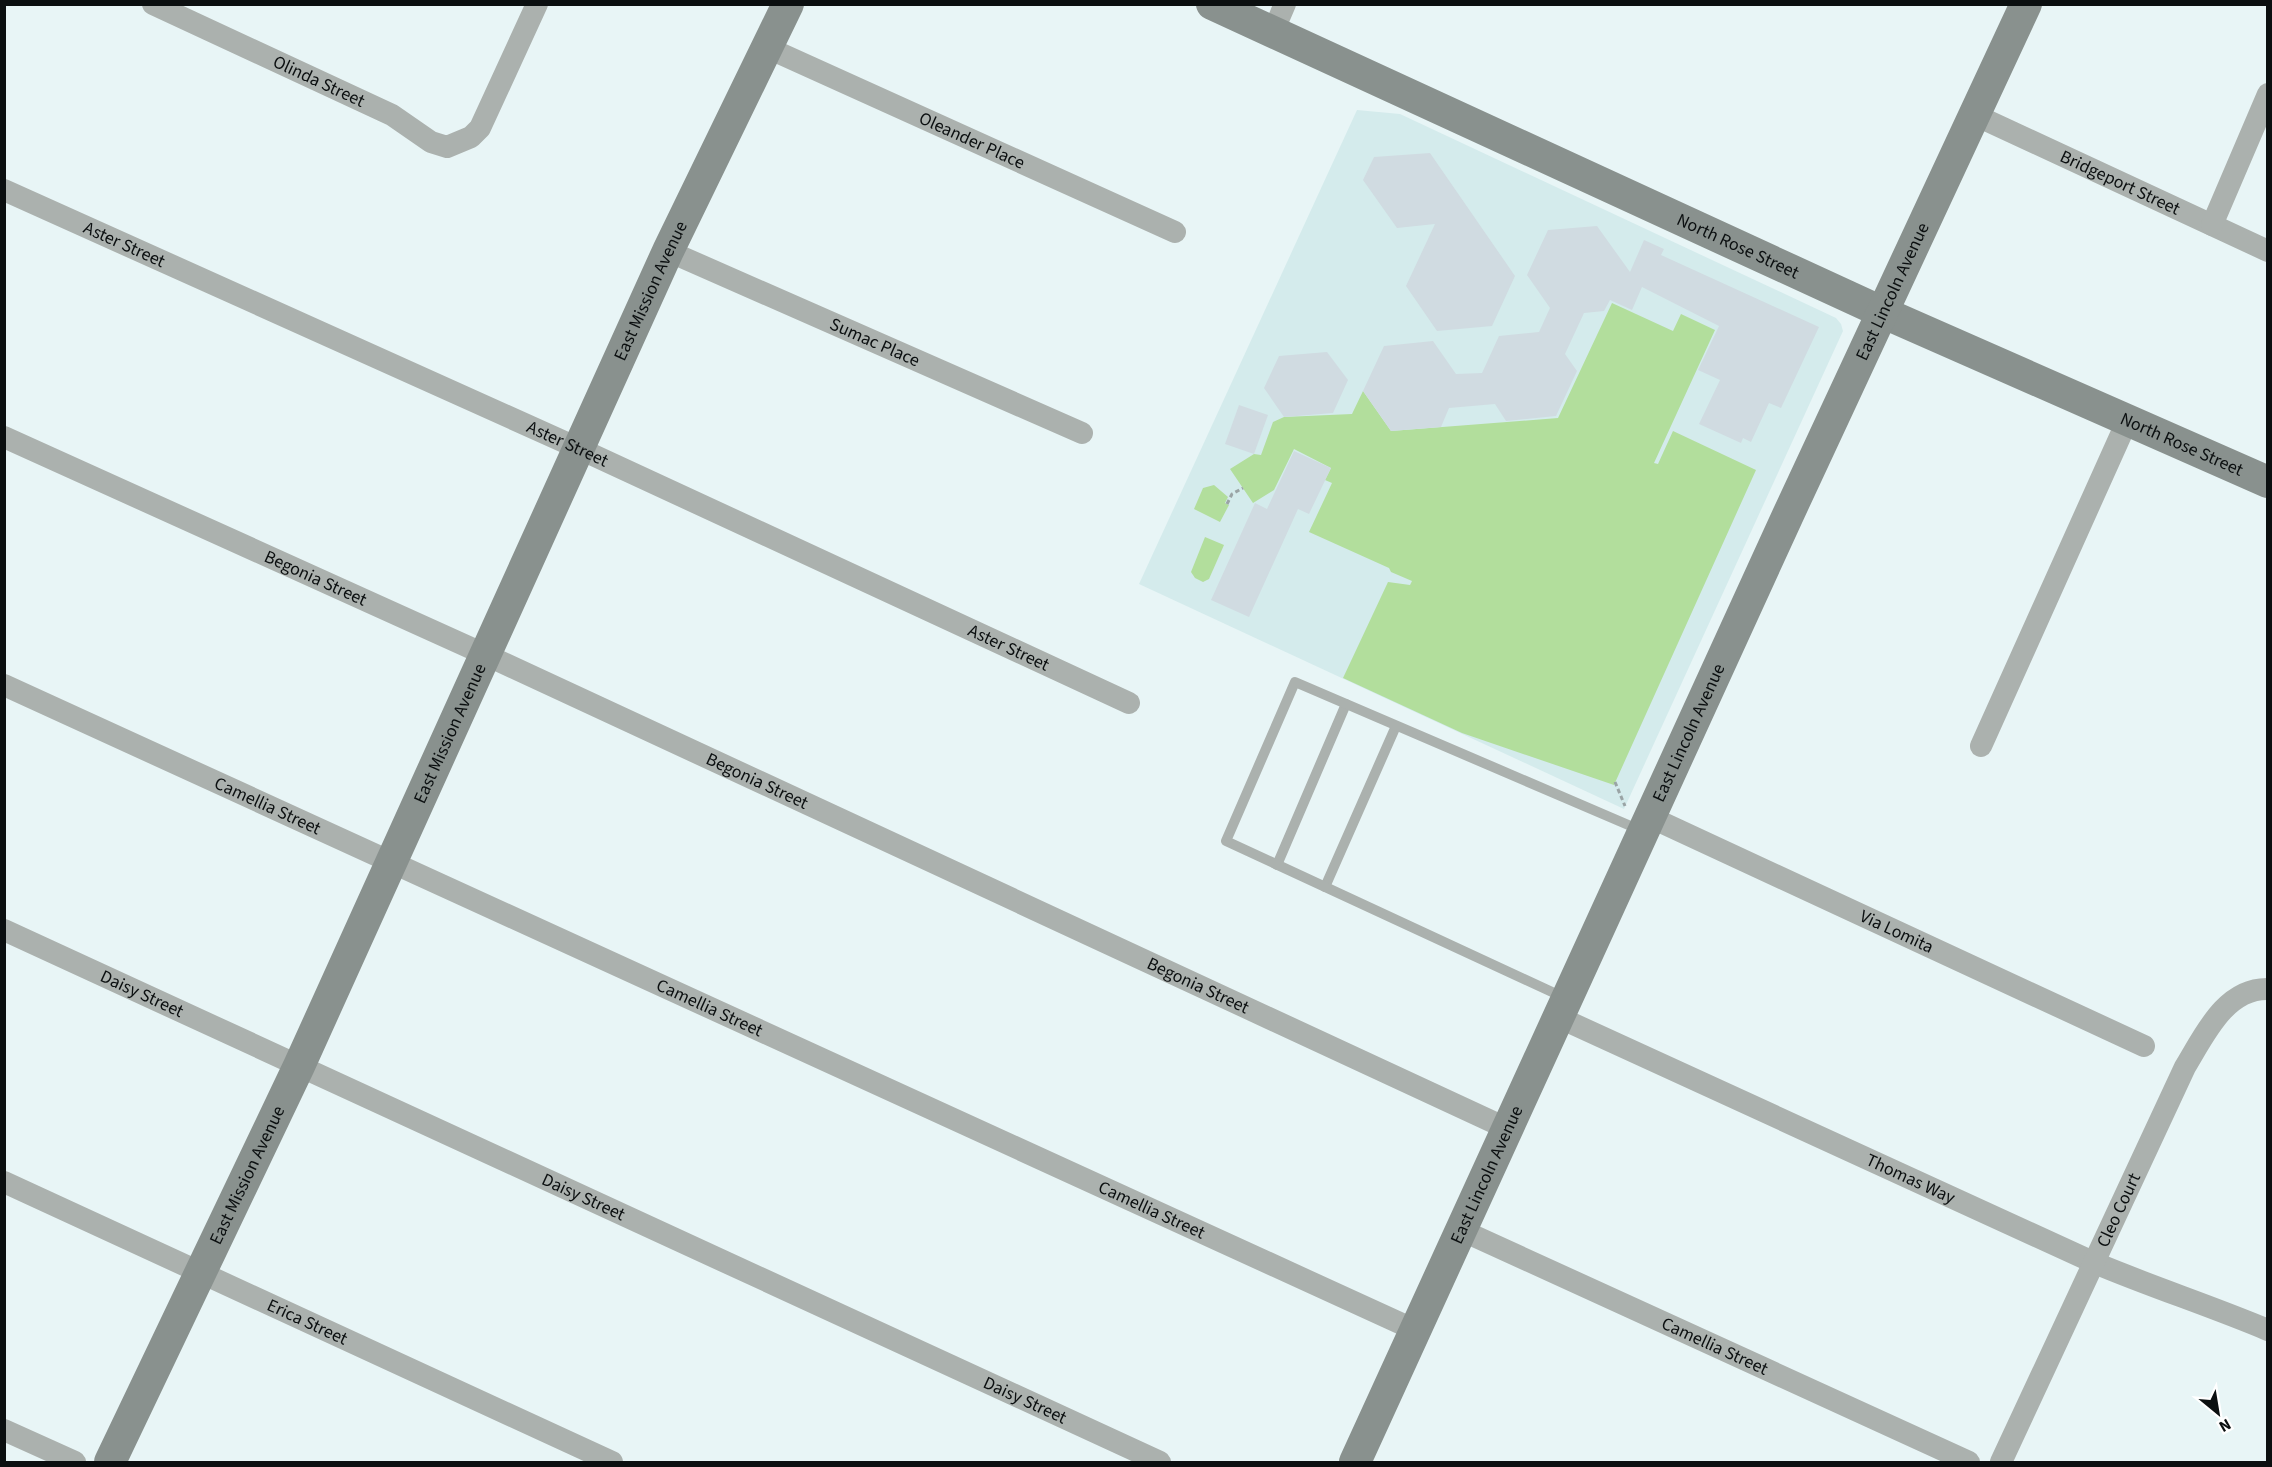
<svg xmlns="http://www.w3.org/2000/svg" width="2272" height="1467" font-family="'Source Sans 3',sans-serif">
  <style>
    .built { fill: #d4ebec }
    .green { fill: #b2de9c }
    .building { fill: #d0dbe1 }
    .lines { fill: none; stroke-linecap: round; stroke-linejoin: round }
    .path { stroke: #9aa4a5; stroke-width: 3; stroke-dasharray: 4.5 3; stroke-linecap: butt }
    .lane { stroke: #abb1ae; stroke-width: 10 }
    .street { stroke: #abb1ae; stroke-width: 22 }
    .secondary { stroke: #89918e; stroke-width: 32 }
    .labels { text-anchor: middle; dominant-baseline: central; stroke-width: 4.5; stroke-linejoin: round; paint-order: stroke }
    .street-label { font-size: 18px; fill: #0b0f10; stroke: #fff }
  </style>
  <rect width="100%" height="100%" fill="#e8f5f6"/>
  <path class="built" d="M1357 110 1400 114 1836 318 1841 324 1843 331 1624 809 1139 584Z"/>
  <g class="green">
    <path d="M1612 303 1673 331 1681 314 1715 330 1654 463 1658 464 1673 431 1756 470 1614 785 1462 733 1343 678 1388 582 1410 585 1412 581 1391 572 1389 568 1309 532 1332 483 1325 480 1331 468 1294 449 1274 490 1253 503 1230 469 1254 454 1261 455 1273 422 1284 417 1352 414 1363 391 1391 431 1558 418Z"/>
    <path d="M1214 485 1228 497 1225 503 1229 505 1220 522 1194 509 1203 488Z"/>
    <path d="M1205 537 1224 545 1209 579 1203 582 1195 578 1191 572Z"/>
  </g>
  <g class="building">
    <path d="M1430 153 1515 276 1492 326 1437 331 1406 286 1435 224 1397 228 1363 180 1374 157Z"/>
    <path d="M1597 226 1630 272 1644 240 1664 249 1661 255 1819 327 1781 408 1769 403 1751 442 1743 438 1741 443 1699 424 1720 380 1698 370 1719 326 1642 287 1632 310 1610 300 1604 311 1584 313 1565 354 1577 371 1556 416 1506 421 1495 404 1449 408 1441 427 1391 431 1363 391 1384 346 1433 341 1456 374 1482 373 1499 336 1539 332 1550 308 1527 275 1548 230Z"/>
    <path d="M1327 352 1348 380 1333 413 1284 417 1264 388 1279 356Z"/>
    <path d="M1239 405 1268 415 1254 454 1225 444Z"/>
    <path d="M1294 451 1331 468 1309 514 1298 509 1249 617 1211 600 1255 503 1267 509Z"/>
  </g>
  <g class="lines">
    <g class="path">
      <path d="M1227 504 1232 494 1243 488"/>
      <path d="M1615 782 1625 806"/>
    </g>
    <g class="lane">
      <path d="M1277 865 1346 704"/>
      <path d="M1325 887 1396 726"/>
      <path d="M1565 998 1226 841 1295 682 1640 830"/>
    </g>
    <g class="street">
      <path id="s1" d="M153 4 392 115 431 142 447 147 471 137 480 128 537 4"/>
      <path d="M1273 32 1285 4"/>
      <path id="s2" d="M768 48 1175 232"/>
      <path id="s3" d="M1975 115 2268 251"/>
      <path id="s4" d="M4 190 580 449 1129 703"/>
      <path d="M2212 225 2268 94"/>
      <path id="s5" d="M668 251 1082 433"/>
      <path id="s6" d="M4 437 484 654 1508 1129"/>
      <path id="s7" d="M4 685 1415 1330"/>
      <path d="M1981 746 2128 419"/>
      <path id="s8" d="M1650 817 2144 1046"/>
      <path id="s9" d="M4 930 1160 1462"/>
      <path id="s10" d="M1558 1017 2095 1263C2152 1287 2211 1306 2268 1330"/>
      <path id="s11" d="M4 1182 612 1462"/>
      <path id="s12" d="M1461 1230 1969 1462"/>
      <path d="M4 1430 75 1462"/>
      <path id="s13" d="M2001 1462 2185 1067C2204 1036 2225 988 2268 989"/>
    </g>
    <g class="secondary">
      <path id="s14" d="M1212 4 1884 313 2268 482"/>
      <path id="s15" d="M110 1462 299 1066 668 251 788 4"/>
      <path id="s16" d="M1355 1462 1788 515 2026 4"/>
    </g>
  </g>
  <g class="labels">
    <g class="street-label">
      <text stroke="none"><textPath href="#s1" startOffset="183">Olinda Street</textPath></text>
      <text stroke="none"><textPath href="#s2" startOffset="224">Oleander Place</textPath></text>
      <text stroke="none"><textPath href="#s3" startOffset="160">Bridgeport Street</textPath></text>
      <text stroke="none"><textPath href="#s4" startOffset="132">Aster Street</textPath></text>
      <text stroke="none"><textPath href="#s14" startOffset="579">North Rose Street</textPath></text>
      <text stroke="none"><textPath href="#s15" startOffset="1290">East Mission Avenue</textPath></text>
      <text stroke="none"><textPath href="#s16" startOffset="1288">East Lincoln Avenue</textPath></text>
      <text stroke="none"><textPath href="#s5" startOffset="226">Sumac Place</textPath></text>
      <text stroke="none"><textPath href="#s4" startOffset="618">Aster Street</textPath></text>
      <text stroke="none"><textPath href="#s14" startOffset="1065">North Rose Street</textPath></text>
      <text stroke="none"><textPath href="#s6" startOffset="342">Begonia Street</textPath></text>
      <text stroke="none"><textPath href="#s4" startOffset="1104">Aster Street</textPath></text>
      <text stroke="none"><textPath href="#s15" startOffset="804">East Mission Avenue</textPath></text>
      <text stroke="none"><textPath href="#s16" startOffset="802">East Lincoln Avenue</textPath></text>
      <text stroke="none"><textPath href="#s6" startOffset="828">Begonia Street</textPath></text>
      <text stroke="none"><textPath href="#s7" startOffset="290">Camellia Street</textPath></text>
      <text stroke="none"><textPath href="#s8" startOffset="272">Via Lomita</textPath></text>
      <text stroke="none"><textPath href="#s6" startOffset="1314">Begonia Street</textPath></text>
      <text stroke="none"><textPath href="#s9" startOffset="152">Daisy Street</textPath></text>
      <text stroke="none"><textPath href="#s7" startOffset="776">Camellia Street</textPath></text>
      <text stroke="none"><textPath href="#s15" startOffset="318">East Mission Avenue</textPath></text>
      <text stroke="none"><textPath href="#s16" startOffset="316">East Lincoln Avenue</textPath></text>
      <text stroke="none"><textPath href="#s10" startOffset="388">Thomas Way</textPath></text>
      <text stroke="none"><textPath href="#s9" startOffset="638">Daisy Street</textPath></text>
      <text stroke="none"><textPath href="#s7" startOffset="1262">Camellia Street</textPath></text>
      <text stroke="none"><textPath href="#s13" startOffset="278">Cleo Court</textPath></text>
      <text stroke="none"><textPath href="#s11" startOffset="334">Erica Street</textPath></text>
      <text stroke="none"><textPath href="#s12" startOffset="279">Camellia Street</textPath></text>
      <text stroke="none"><textPath href="#s9" startOffset="1124">Daisy Street</textPath></text>
    </g>
  </g>
  <rect width="2272" height="1467" fill="none" stroke="#0b0f10" stroke-width="12"/>
  <g transform="translate(2218 1413) rotate(150)" stroke="#ffffff" stroke-width="4.5" paint-order="stroke">
  <path d="M0-4.5L10 22L0 15L-10 22Z" fill="#0b0f10"/>
  <text y="-9" font-size="16" font-weight="bold" text-anchor="middle" fill="#0b0f10">N</text>
  </g>
</svg>
